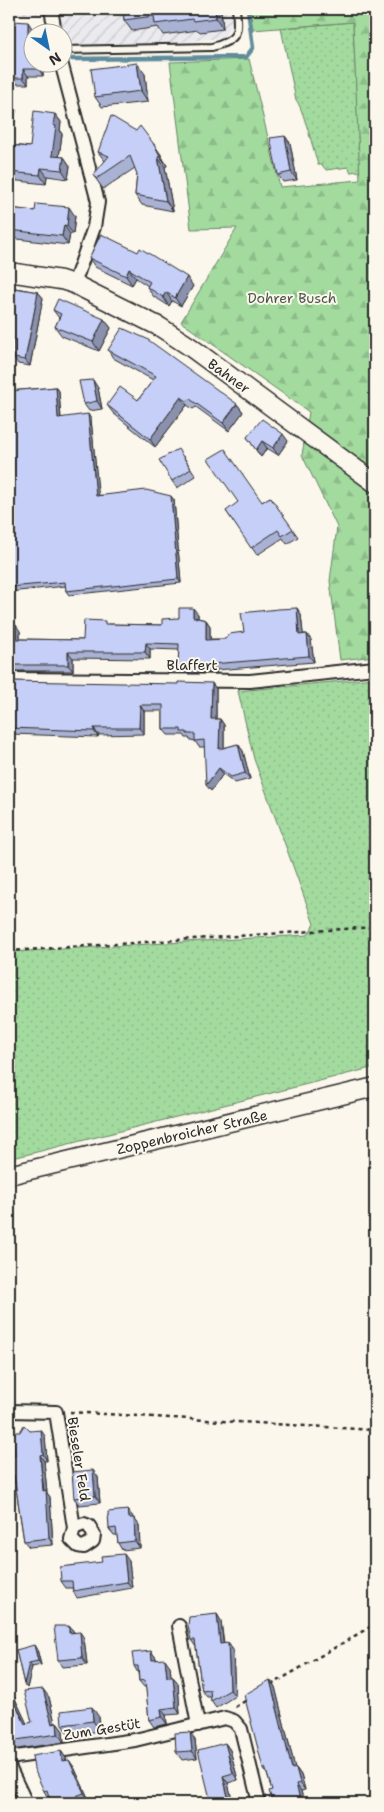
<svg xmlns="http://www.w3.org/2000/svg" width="384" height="1812" font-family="'Shantell Sans',sans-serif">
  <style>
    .industrial { fill: url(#industrial-furrows) }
    .grass { fill: url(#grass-dots); stroke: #678365 }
    .forest { fill: url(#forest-firs); stroke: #678365 }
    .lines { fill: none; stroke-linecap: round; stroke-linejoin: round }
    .stream { stroke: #618c9c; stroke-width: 4.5 }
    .lane-casing { stroke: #2b2b2b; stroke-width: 10 }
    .street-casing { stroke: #2b2b2b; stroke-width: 16 }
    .secondary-casing { stroke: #2b2b2b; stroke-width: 21 }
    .path { stroke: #2b2b2b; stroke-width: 2.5; stroke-dasharray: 4 4; stroke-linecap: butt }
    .lane { stroke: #fbf7ec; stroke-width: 6 }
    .street { stroke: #fbf7ec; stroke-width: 12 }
    .secondary { stroke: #fbf7ec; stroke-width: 18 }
    .wall { fill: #aab2d4; stroke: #2b2b2b }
    .shaded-wall { fill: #8b91ad; stroke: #2b2b2b }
    .building { fill: #c6cff7; stroke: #2b2b2b }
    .labels { text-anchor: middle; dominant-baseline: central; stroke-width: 4; stroke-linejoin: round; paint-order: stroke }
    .park-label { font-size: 14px; fill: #495748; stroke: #fbf7ec }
    .street-label { font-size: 14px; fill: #2b2b2b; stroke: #fbf7ec }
  </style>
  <defs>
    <pattern id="industrial-furrows" width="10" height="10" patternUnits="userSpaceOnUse" patternTransform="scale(1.25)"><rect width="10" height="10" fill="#ebebef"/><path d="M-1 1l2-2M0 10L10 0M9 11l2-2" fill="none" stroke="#cacacd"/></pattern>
    <pattern id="grass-dots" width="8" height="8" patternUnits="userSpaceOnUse" patternTransform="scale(1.25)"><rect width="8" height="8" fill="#a3db9f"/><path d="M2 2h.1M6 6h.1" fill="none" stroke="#8cbc89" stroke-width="1.8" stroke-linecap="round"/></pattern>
    <pattern id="forest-firs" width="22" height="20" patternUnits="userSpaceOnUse" patternTransform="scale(1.25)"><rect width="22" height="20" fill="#a3db9f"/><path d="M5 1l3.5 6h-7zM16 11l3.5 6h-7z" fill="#8cbc89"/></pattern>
  </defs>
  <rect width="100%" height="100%" fill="#fbf7ec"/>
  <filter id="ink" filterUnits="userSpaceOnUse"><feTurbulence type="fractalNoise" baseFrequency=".02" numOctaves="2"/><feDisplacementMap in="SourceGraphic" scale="10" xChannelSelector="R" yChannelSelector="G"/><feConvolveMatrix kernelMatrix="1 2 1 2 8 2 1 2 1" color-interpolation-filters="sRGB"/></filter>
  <g filter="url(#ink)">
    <path class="industrial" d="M9 9H232L234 20 224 38 164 43 63 45 62 32H50L45 15 9 13Z"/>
    <g class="grass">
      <path d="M353 22 360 171 350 172 349 167 326 170 322 165H318C315 155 302 105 296 100L281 28Z"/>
      <path d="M375 678V1067L9 1159V952L308 935 314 924 254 759 238 691Z"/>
    </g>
    <path class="forest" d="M250 9H375V656L340 660 330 581 337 527 302 455 309 412 181 322 237 228 191 229 170 62 249 59 280 187 360 180 353 22 253 30Z"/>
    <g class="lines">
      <path class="stream" d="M72 59 246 57 253 48 248 9"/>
      <g class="lane-casing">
        <path id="lane" d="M62 50 212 47C238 40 239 34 236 9"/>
      </g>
      <g class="street-casing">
        <g id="street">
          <path d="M51 9 55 32"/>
          <path d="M61 62 98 202 94 227 74 284"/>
          <path d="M9 679 250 681 375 668"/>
          <path d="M9 1411 56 1412 74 1528 71 1539 78 1546 84 1547 93 1541 94 1535 89 1526 84 1524 74 1528"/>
          <path d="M179 1626 198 1725"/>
          <path d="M9 1758 135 1740 225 1718 234 1721 241 1729 259 1803"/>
          <path d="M9 1767 26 1803"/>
        </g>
      </g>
      <g class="secondary-casing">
        <g id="secondary">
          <path d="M9 272 61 280 74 284 160 327 189 346 375 483"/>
          <path d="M9 1175 375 1087"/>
        </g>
      </g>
      <g class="path">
        <path d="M357 9 375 16"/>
        <path d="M9 951 375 927"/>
        <path d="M70 1412 375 1430"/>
        <path d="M271 1685 375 1624"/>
        <path d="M235 1707 247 1700"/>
      </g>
      <use href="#lane" class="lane"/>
      <use href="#street" class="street"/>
      <use href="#secondary" class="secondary"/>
    </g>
    <g class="wall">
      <path d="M67 9H94L69 11Z"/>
      <path d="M123 9H221L223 29 200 32 198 30 163 35 158 27 132 31 124 20Z"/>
      <path d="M32 28V52L43 62V76H28V84H12L9 79V29Z"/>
      <path d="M145 74 148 102 102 107 95 97Z"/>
      <path d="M9 101H10L16 110 12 145 30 147 55 114 61 122 60 131 62 134 59 157H64L70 166 68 179 47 176 46 184 9 180Z"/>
      <path d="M285 136 290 143 297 180 283 182 278 175Z"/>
      <path d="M98 152 160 153 167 166 165 167 173 211 142 205 135 195 137 174 135 168 103 189 96 179 105 161Z"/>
      <path d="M9 208 75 216 73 234H70L68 245 9 238Z"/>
      <path d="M89 258 193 286 181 306 172 301 169 306 153 296 147 287 148 286 136 278 132 285 95 267Z"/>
      <path d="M9 287 38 292 43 298 30 366 18 364 14 358 13 336H9Z"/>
      <path d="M53 310 104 319 111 328 99 351 62 336 55 327 59 318Z"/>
      <path d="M108 350 237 404 243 412 229 431 196 407 193 409 187 405 155 447 113 413 107 405 138 400 153 380 113 358Z"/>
      <path d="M56 387 59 391 61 418 91 419 98 495 174 500 181 583 69 595 66 591V586L9 592V391Z"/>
      <path d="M98 388 102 409 89 411 84 404Z"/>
      <path d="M247 437 288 441 278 455 267 448 261 457Z"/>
      <path d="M183 456 196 476 177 488 172 481Z"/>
      <path d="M270 497 298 537 287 544 283 538 257 555 226 511 262 502Z"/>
      <path d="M9 599 11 603 12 625 20 631V639L83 640 108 624 162 625 179 618 198 614V618L206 620 210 626V639H225L244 632 297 608 301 615 303 634H307L311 640 314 662 216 670V673L183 672 178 666 179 650 150 649V659L73 658V671H9Z"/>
      <path d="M9 681 216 689V719H220L224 725V748L238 744 243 751 250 779 235 783 223 774 211 791 205 747H199L195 741 191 740 189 738H186L184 735H168L163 729V711H144V734L98 735V737L11 734V750H9Z"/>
      <path d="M30 1431 45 1436 47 1461H44L47 1493 50 1497 53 1545 29 1547 24 1541 15 1482 9 1483V1458L15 1456Z"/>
      <path d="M98 1477 100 1503 79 1505 74 1498Z"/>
      <path d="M128 1510 133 1518 139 1525 140 1548 122 1550 118 1543 117 1535H114L109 1529Z"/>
      <path d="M129 1561 132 1588 77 1598 73 1591 72 1588H66L61 1581Z"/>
      <path d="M217 1614 221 1621 224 1644 228 1643 233 1650 235 1696 216 1708 211 1701V1697H207L202 1691 196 1647 191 1640Z"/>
      <path d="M69 1626 74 1632 84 1638 87 1665 62 1667 58 1660Z"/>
      <path d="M37 1649 41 1665 32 1667 27 1688 24 1684 16 1650Z"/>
      <path d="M151 1651 156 1658V1660L170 1666 171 1677H173L178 1683 180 1714 166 1715 167 1724 154 1727 149 1720 146 1687H144L139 1681 138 1673 134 1666Z"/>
      <path d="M270 1680 275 1687 295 1768H296L301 1775 305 1790 301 1791 304 1803H273L272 1790 267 1774 263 1768Z"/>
      <path d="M9 1686 27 1724 32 1722 49 1697 55 1723H57L63 1731 64 1742 11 1750 9 1746Z"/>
      <path d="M99 1717 100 1731 69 1735 62 1725Z"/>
      <path d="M195 1740 197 1758 182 1760 176 1752Z"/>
      <path d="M225 1743 230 1750 238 1780 228 1783 232 1801 211 1803Z"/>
      <path d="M61 1751 66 1758V1761L74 1767 89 1800 81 1802V1803H51L49 1797 48 1798 44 1791Z"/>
    </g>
    <g class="shaded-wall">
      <path d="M215 9H221L223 29 216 18Z"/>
      <path d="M28 22 32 28V58L28 51Z"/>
      <path d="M39 62H43V76L39 69Z"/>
      <path d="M137 63 145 74 148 102 141 91Z"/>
      <path d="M23 69 28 76V84L23 78Z"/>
      <path d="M10 101 16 110 11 153 9 150V109Z"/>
      <path d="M55 114 61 122 60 131 62 134 58 165 52 156 53 125Z"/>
      <path d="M285 136 290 143 297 180 291 172Z"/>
      <path d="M153 143 160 153 167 166 160 156Z"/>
      <path d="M64 157 70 166 68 179 62 170Z"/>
      <path d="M158 157 165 167 173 211 166 201Z"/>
      <path d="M41 168 47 176 46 184 40 175Z"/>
      <path d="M69 207 75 216 73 234 67 226Z"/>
      <path d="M64 225 70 234 68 245 62 236Z"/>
      <path d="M129 269 136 278 132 285 126 276Z"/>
      <path d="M187 277 193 286 181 306 175 298Z"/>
      <path d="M38 292 43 298 30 366 25 360Z"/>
      <path d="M166 292 172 301 169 306 163 297Z"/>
      <path d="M104 319 111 328 99 351 93 342Z"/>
      <path d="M93 380 98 388 102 409 97 401Z"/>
      <path d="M56 387 59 391 61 422 58 418Z"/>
      <path d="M181 397 187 405 155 447 150 439Z"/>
      <path d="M237 404 243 412 229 431 223 423Z"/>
      <path d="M88 414 91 419 99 500 96 496Z"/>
      <path d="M283 434 288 441 278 455 273 448Z"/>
      <path d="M262 441 267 448 261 457 256 450Z"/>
      <path d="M171 496 174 500 181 583 178 579Z"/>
      <path d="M9 599 11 603 12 631 9 627Z"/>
      <path d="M193 608 198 614V623L193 617Z"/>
      <path d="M297 608 301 615 304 641 299 635Z"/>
      <path d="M206 620 210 626V646L206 640Z"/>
      <path d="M16 625 20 631V645L16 639Z"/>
      <path d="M307 634 311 640 314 662 309 656Z"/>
      <path d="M146 643 150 649V659L145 652Z"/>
      <path d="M68 652 73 658V671L68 665Z"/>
      <path d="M212 664 216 670V673L212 666Z"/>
      <path d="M212 683 216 689V725L211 719Z"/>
      <path d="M140 705 144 711V734L139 728Z"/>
      <path d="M220 719 224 725V756L219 749Z"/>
      <path d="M94 728 98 735V737L94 731Z"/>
      <path d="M9 731 11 734V750L9 747Z"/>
      <path d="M238 744 243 751 250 779 245 773Z"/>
      <path d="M219 768 223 774 211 791 206 785Z"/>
      <path d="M41 1430 45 1436 47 1461 43 1454Z"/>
      <path d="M40 1455 44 1461 47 1493 50 1497 53 1545 49 1538Z"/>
      <path d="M93 1470 98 1477 100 1503 95 1496Z"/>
      <path d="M128 1510 133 1517 134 1525 129 1518Z"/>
      <path d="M134 1518 139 1525 140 1548 135 1541Z"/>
      <path d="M124 1554 129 1561 132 1588 127 1582Z"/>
      <path d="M217 1614 221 1621 224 1651 220 1644Z"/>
      <path d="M69 1626 74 1632 69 1633Z"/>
      <path d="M80 1632 84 1638 87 1665 82 1658Z"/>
      <path d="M228 1643 233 1650 235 1696 230 1690Z"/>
      <path d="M34 1645 37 1649 41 1665 38 1661Z"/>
      <path d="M151 1651 156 1658V1667L152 1660Z"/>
      <path d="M165 1659 170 1666 172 1684 167 1677Z"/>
      <path d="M29 1663 32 1667 27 1688 24 1684Z"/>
      <path d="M173 1677 178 1683 180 1714 176 1707Z"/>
      <path d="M270 1680 275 1687 297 1776 292 1769Z"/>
      <path d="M9 1686 31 1732 25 1724 9 1690Z"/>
      <path d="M43 1689 49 1697 57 1732 52 1724Z"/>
      <path d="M92 1707 99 1717 100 1731 93 1721Z"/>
      <path d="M161 1709 166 1715 167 1724 162 1717Z"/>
      <path d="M57 1723 63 1731 64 1742 58 1734Z"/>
      <path d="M190 1732 195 1740 197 1758 192 1751Z"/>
      <path d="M225 1743 230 1750 238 1780 233 1773Z"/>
      <path d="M61 1751 66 1758 67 1768 62 1761Z"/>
      <path d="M69 1760 74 1767 89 1800 84 1793Z"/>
      <path d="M296 1768 301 1775 305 1790 300 1783Z"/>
      <path d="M223 1776 228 1783 233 1803 229 1801Z"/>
      <path d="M296 1784 301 1791 304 1803H301Z"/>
    </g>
    <g class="building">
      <path d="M123 9H215L216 18 193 21 192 19 155 24 154 16 124 20Z"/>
      <path d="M13 21 28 22V51L32 52V62H39V69H23V78H9V29H13Z"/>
      <path d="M137 63 141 91 95 97 91 69Z"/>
      <path d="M34 111 55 114 53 125 56 126 52 156 64 157 62 170 41 168 40 175 9 172V145L30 147Z"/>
      <path d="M111 116 136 131 140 126 153 143 160 156 158 157 166 201 135 195 137 174 130 156 96 179 94 174 109 156 98 152Z"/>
      <path d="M285 136 291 172 278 175 270 138Z"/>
      <path d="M36 204 69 207 67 226 64 225 62 236 9 230V208L35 211Z"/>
      <path d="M101 234 138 252 140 248 187 277 175 298 166 292 163 297 147 287 150 282 129 269 126 276 89 258Z"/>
      <path d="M9 287 38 292 25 360 14 358 13 330H9Z"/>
      <path d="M58 299 104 319 93 342 55 327 61 314 53 310Z"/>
      <path d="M122 328 147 339 237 404 223 423 190 399 187 401 181 397 150 439 107 405 120 387 138 400 156 376 108 350Z"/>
      <path d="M93 380 97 401 84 404 79 381Z"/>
      <path d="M56 387 58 418 88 414 96 496 146 490 171 496 178 579 66 591 65 582 9 587V391Z"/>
      <path d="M262 419 283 434 273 448 262 441 256 450 247 437Z"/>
      <path d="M178 449 191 469 172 481 159 460Z"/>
      <path d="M225 449 262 502 270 497 293 529 282 536 278 530 251 548 226 511 238 502 208 459Z"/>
      <path d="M179 608H193V617L206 620V640L225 639 229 634 244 632 241 613 278 609 297 608 299 635 307 634 309 656 212 664V666H178L179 644 146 643 145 652H68V665H9V625H16V639L83 640 84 620 105 621V624L162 625V619L179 618Z"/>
      <path d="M9 681 178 684V682L212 683 211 719H220L219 749 238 744 245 773 231 777 219 768 206 785 204 740 195 741V734H187V732H181V729H163V705H140L139 728H94V731L9 728Z"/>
      <path d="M24 1425 30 1431 41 1430 43 1454 40 1455 43 1491 46 1490 49 1538 24 1541 14 1475 9 1476V1456H15L13 1432H20Z"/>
      <path d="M93 1470 95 1496 74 1498 72 1472Z"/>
      <path d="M128 1510 129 1518H134L135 1541 118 1543 116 1528 109 1529 108 1512Z"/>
      <path d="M124 1554 127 1582 73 1591 72 1581H61L60 1567 102 1562 101 1556Z"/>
      <path d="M217 1614 220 1644 228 1643 230 1690 211 1701 210 1690 202 1691 195 1640H191L188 1626 189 1617Z"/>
      <path d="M54 1626H69V1633L80 1632 82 1658 58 1660Z"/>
      <path d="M34 1645 38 1661 29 1663 24 1684 16 1650Z"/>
      <path d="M151 1651 152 1660 165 1659 167 1677H173L176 1707 161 1709 162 1717 149 1720 145 1680 139 1681 138 1666H134L132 1653Z"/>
      <path d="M270 1680 292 1769 296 1768 300 1783 296 1784 301 1803H273L269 1791 272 1790 265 1767 263 1768 244 1695Z"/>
      <path d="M43 1689 52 1724 57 1723 58 1734 9 1741V1690L25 1724 32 1722 24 1691Z"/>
      <path d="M92 1707 93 1721 62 1725 61 1711Z"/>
      <path d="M190 1732 192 1751 176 1752 175 1733Z"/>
      <path d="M225 1743 233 1773 223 1776 229 1801 239 1799 240 1803H211L198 1750Z"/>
      <path d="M61 1751 62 1761 69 1760 84 1793 76 1796 78 1803H51L47 1790 44 1791 34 1769 32 1756Z"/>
    </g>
  </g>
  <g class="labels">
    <g class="park-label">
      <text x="292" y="298">Dohrer Busch</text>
    </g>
    <g class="street-label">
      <text transform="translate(229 376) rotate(36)">Bahner</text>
      <text x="192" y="665">Blaffert</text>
      <text transform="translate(192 1132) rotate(-13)">Zoppenbroicher Straße</text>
      <text transform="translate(79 1459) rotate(81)">Bieseler Feld</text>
      <text transform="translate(102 1729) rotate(-9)">Zum Gestüt</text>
    </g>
  </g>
  <rect width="384" height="1812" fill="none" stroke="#fbf7ec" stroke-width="30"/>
  <rect x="15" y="15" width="354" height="1782" fill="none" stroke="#2b2b2b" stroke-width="2" filter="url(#ink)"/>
  <g transform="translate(48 48) rotate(147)"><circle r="24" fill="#fbf7ec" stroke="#a8a59f"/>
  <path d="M0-4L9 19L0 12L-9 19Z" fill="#1f6fb2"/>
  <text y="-8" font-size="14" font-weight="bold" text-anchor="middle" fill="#2b2b2b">N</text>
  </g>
</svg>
